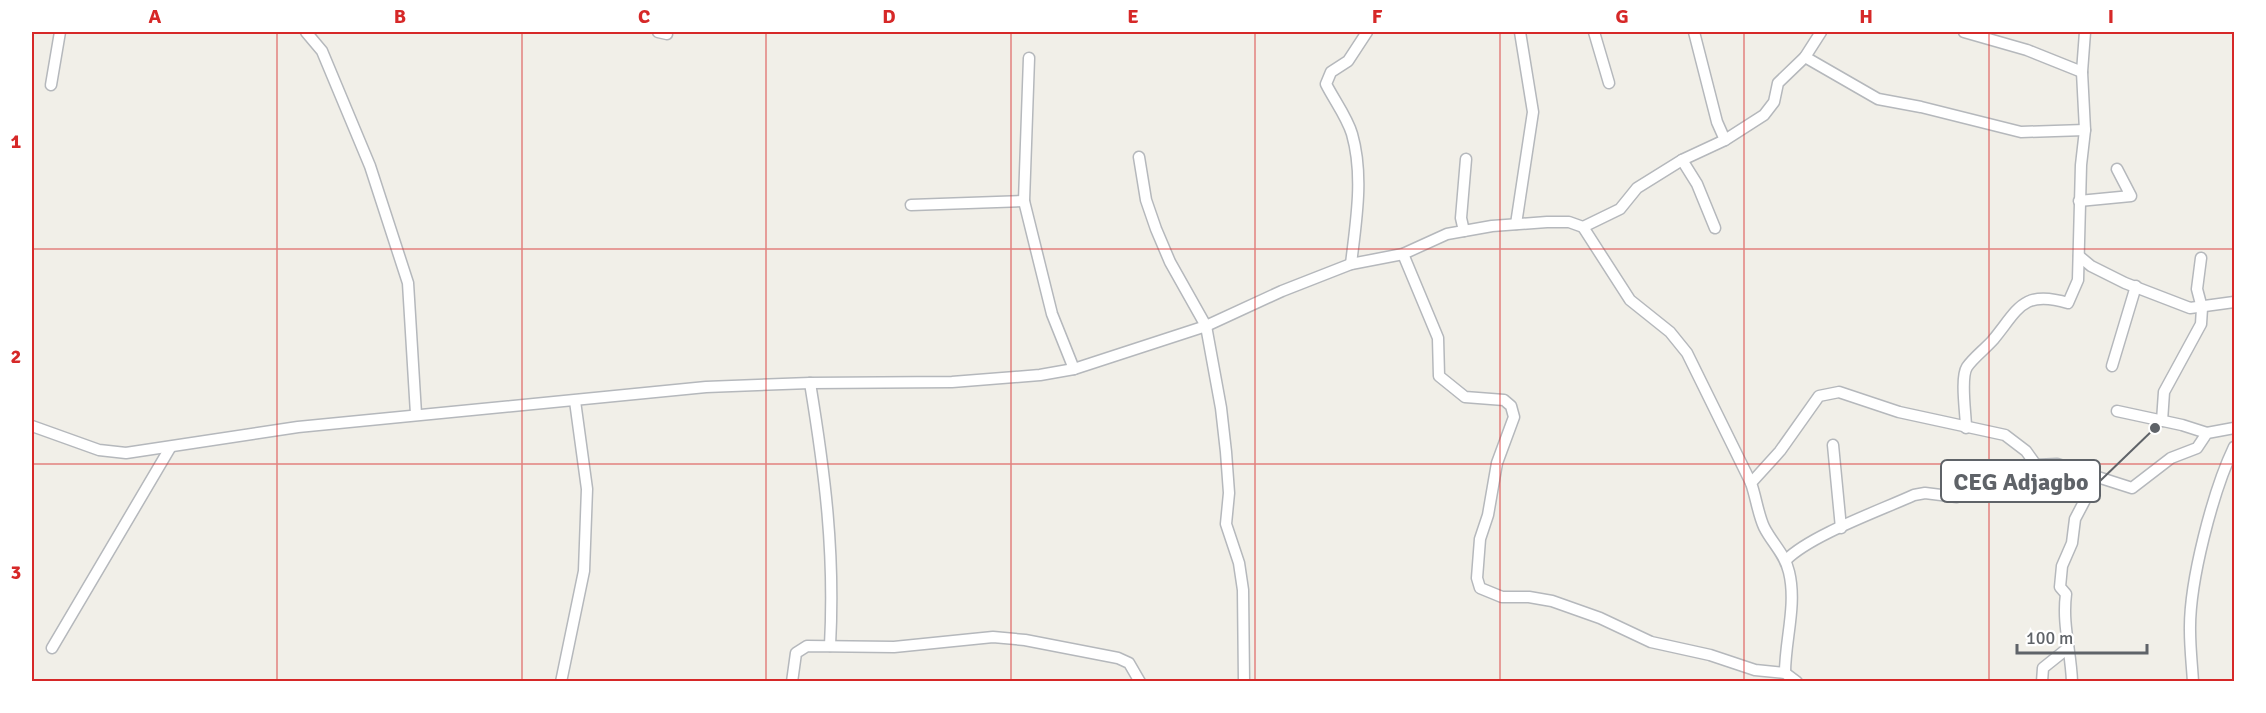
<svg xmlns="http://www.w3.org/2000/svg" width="2266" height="713" font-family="Signika,sans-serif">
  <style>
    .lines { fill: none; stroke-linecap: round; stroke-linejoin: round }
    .minor-casing { stroke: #b5b8bc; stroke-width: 13 }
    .minor { stroke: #fff; stroke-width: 10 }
    .grid { fill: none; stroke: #d62828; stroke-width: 1.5; stroke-opacity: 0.55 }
    .leader { fill: none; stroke: #5f6368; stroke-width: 2 }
    .callout-dot { fill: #5f6368; stroke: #fff; stroke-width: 2 }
    .callout { fill: #fff; stroke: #5f6368; stroke-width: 2 }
    .callout-label { font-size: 24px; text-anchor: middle; font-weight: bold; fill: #5f6368 }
    .neatline { fill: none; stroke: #d62828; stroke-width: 2 }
    .grid-label { font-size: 20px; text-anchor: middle; font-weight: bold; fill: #d62828 }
  </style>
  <rect width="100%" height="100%" fill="#f1efe8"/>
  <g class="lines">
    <g class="minor-casing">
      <g id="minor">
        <path d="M306 32 322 51 370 166 408 283 416 414"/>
        <path d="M658 32 667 34"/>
        <path d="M1594 32 1609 83"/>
        <path d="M1694 32 1717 122 1725 140"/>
        <path d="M1964 32 2027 50 2082 72 2085 32"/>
        <path d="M1805 57 1878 99 1921 107 2021 132 2085 130"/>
        <path d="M1029 58 1024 201 1052 314 1074 369"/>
        <path d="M51 85 60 32"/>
        <path d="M1139 157 1146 200 1156 229 1170 262 1206 326 1221 408 1226 452 1229 493 1226 524 1239 563 1243 590 1244 682"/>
        <path d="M1682 160 1697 184 1715 228"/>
        <path d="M2079 201 2131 196 2117 169"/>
        <path d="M911 205 1024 201"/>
        <path d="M1516 224 1533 112 1520 32"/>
        <path d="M1583 227 1630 300 1670 332 1687 353 1751 483"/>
        <path d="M1464 231 1461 218 1466 159"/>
        <path d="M1403 254 1438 338 1439 376 1465 397 1504 400 1511 406 1514 417 1497 463 1488 515 1480 539 1477 578 1480 588 1502 597H1529L1552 601 1600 618 1651 642 1710 655 1755 670 1785 673 1797 682"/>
        <path d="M2079 256 2091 266 2125 283 2190 308 2234 302"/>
        <path d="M1351 264C1356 221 1364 176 1352 134 1347 117 1334 100 1326 84L1331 72 1348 61 1367 32"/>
        <path d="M2112 366 2136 286"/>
        <path d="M810 383C825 474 835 552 830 646"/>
        <path d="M2117 411 2182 425 2207 433"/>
        <path d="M2162 421 2164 392 2201 324 2202 308 2197 289 2201 258"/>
        <path d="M32 426 99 450 126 453 298 427 706 387 810 383 952 382 1040 375 1074 369 1206 326 1282 291 1351 264 1403 254 1447 234 1492 226 1547 222H1569L1583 227 1620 209 1637 188 1682 160 1725 140 1764 115 1774 102 1778 83 1805 57 1821 32"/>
        <path d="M1966 428C1966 414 1960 378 1967 367 1973 358 1985 349 1993 340 2018 310 2022 289 2068 303L2078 280 2081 165 2085 130 2082 72"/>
        <path d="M1833 445 1841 528"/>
        <path d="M1786 560C1811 535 1879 511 1914 495L1925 493 1957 497 2036 465 2057 464 2132 488 2171 458 2197 448 2207 433 2234 428"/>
        <path d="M52 648 170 448"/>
        <path d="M1785 673C1785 640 1797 605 1789 572 1785 554 1772 543 1764 527 1758 514 1756 497 1751 483L1780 451 1819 396 1839 392 1899 412 2005 435 2026 451 2036 465"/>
        <path d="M561 682 584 571 587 489 575 401"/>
        <path d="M792 682 796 653 807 646 894 647 993 637 1025 640 1118 658 1129 663 1140 682"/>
        <path d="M2042 682 2043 668 2068 648"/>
        <path d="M2072 682C2071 651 2062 625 2066 594L2060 587 2062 566 2072 543 2075 519 2096 479"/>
        <path d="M2193 682C2192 665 2190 648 2190 631 2189 582 2213 491 2234 447"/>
      </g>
    </g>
    <use href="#minor" class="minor"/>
  </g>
  <path class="grid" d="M277 32V682M522 32V682M766 32V682M1011 32V682M1255 32V682M1500 32V682M1744 32V682M1989 32V682M32 249H2234M32 464H2234"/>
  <path class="leader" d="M2155 428L2100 481"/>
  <circle class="callout-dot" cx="2155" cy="428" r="6"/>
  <rect class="callout" x="1941" y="460" width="159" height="42" rx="6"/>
  <g class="callout-label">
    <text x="2021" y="490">CEG Adjagbo</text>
  </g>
  <rect width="2266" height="713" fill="none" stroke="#ffffff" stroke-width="66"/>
  <path d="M2017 644v9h130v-9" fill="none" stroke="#5f6368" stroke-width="3"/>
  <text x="2026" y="644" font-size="18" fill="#5f6368" stroke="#ffffff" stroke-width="4.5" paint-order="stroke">100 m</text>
  <rect x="33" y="33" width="2200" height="647" class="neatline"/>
  <g class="grid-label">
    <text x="155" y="23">A</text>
    <text x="400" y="23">B</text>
    <text x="644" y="23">C</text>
    <text x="889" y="23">D</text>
    <text x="1133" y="23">E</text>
    <text x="1377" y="23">F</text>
    <text x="1622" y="23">G</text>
    <text x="1866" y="23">H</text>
    <text x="2111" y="23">I</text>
    <text x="16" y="148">1</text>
    <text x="16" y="363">2</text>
    <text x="16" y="579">3</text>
  </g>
</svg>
